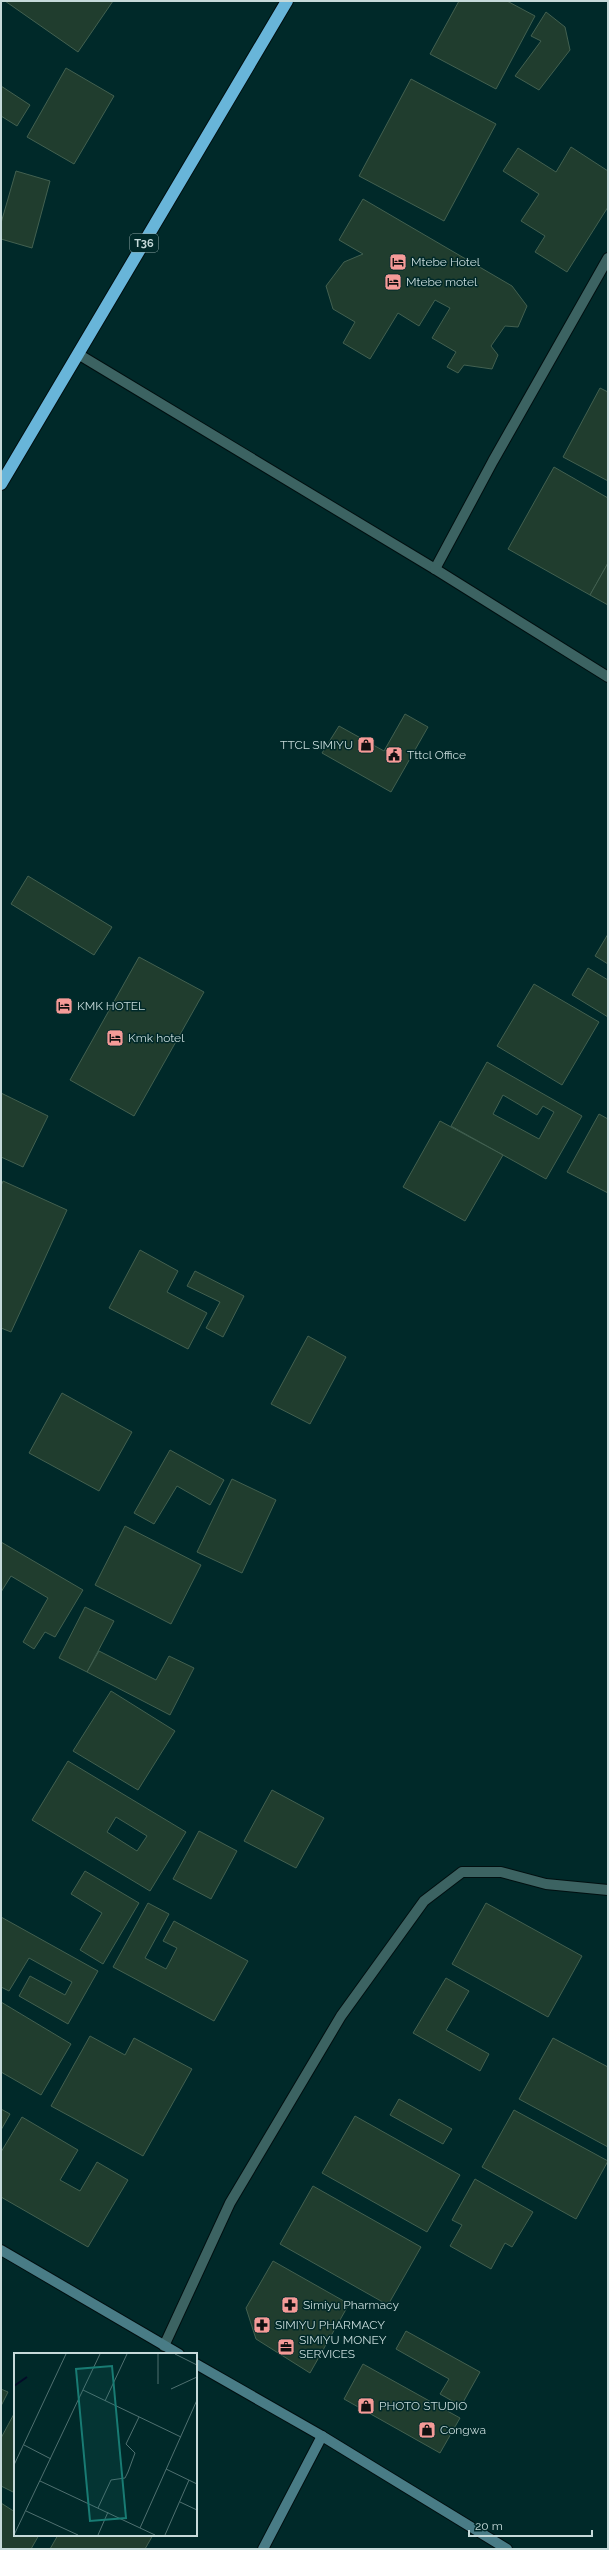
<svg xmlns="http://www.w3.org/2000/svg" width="609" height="2550" font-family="Raleway,sans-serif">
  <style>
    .building { fill: #203d2e; stroke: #426050; fill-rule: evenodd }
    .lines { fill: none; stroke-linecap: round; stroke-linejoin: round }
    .street-casing { stroke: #000f10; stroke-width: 12 }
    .secondary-casing { stroke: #000f10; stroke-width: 12 }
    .highway-casing { stroke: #000f10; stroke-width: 14 }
    .street { stroke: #3c6362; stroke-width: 10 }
    .secondary { stroke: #497c86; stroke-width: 10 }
    .highway { stroke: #68b5d9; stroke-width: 12 }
    .labels { text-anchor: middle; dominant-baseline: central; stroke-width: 3; stroke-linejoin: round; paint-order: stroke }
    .shield { fill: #002929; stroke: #8ba5a5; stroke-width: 1 }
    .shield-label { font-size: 11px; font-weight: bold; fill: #c6dada }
    .poi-label { font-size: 12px; fill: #c6dada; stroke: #002929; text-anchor: start }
    .inset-river { fill: none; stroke: #030b28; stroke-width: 2 }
    .inset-road { fill: none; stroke: #4f7070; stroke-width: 1 }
    .view { fill: #187b73; fill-opacity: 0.15; stroke: #187b73; stroke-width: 2 }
    .inset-edge { fill: none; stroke: #c6dada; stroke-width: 2 }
  </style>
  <rect width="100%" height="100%" fill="#002929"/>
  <g class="building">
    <path d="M5 1H113L78 52Z"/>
    <path d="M459 1H507L535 16 496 89 430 54Z"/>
    <path d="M546 12 565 27 570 50 539 90 515 76 541 41 531 36Z"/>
    <path d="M66 68 114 96 74 164 27 137Z"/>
    <path d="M411 79 496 124 444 221 359 176Z"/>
    <path d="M1 86 30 105 17 126 1 116Z"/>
    <path d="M571 147 608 171V207L567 272 535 252 545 236 521 221 539 194 503 171 518 148 556 172Z"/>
    <path d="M16 171 50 181 32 248 1 239V223Z"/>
    <path d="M363 199 512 286 527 306 518 327 505 326 491 346 498 355 492 369 464 365 458 373 447 367 456 352 432 338 450 308 435 300 419 326 398 313 370 359 343 343 355 322 333 309 326 286 344 262 363 254 339 240Z"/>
    <path d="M600 388 608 392V481L563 457Z"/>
    <path d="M554 467 608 498V563L590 595 508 549Z"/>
    <path d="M608 563V605L590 595Z"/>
    <path d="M405 714 428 727 391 792 322 753 339 726 384 751Z"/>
    <path d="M28 876 112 927 94 955 11 904Z"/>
    <path d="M608 934V964L595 956Z"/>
    <path d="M139 957 204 992 134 1116 70 1080Z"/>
    <path d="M588 968 608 980V1017L572 995Z"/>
    <path d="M534 984 599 1022 562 1085 497 1046Z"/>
    <path d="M487 1062 582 1116 546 1179 451 1126ZM503 1095 537 1115 543 1106 554 1112 539 1139 493 1114Z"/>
    <path d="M1 1093 48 1116 23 1167 1 1157Z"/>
    <path d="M599 1114 608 1119V1193L567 1172Z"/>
    <path d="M440 1121 503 1155 465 1221 403 1187Z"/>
    <path d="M3 1181 67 1210 11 1332 1 1328V1186Z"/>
    <path d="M140 1250 178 1271 167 1292 207 1313 188 1349 109 1308Z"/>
    <path d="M195 1271 244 1296 223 1337 206 1328 220 1302 187 1286Z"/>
    <path d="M308 1336 346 1357 310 1424 271 1404Z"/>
    <path d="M62 1393 132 1432 99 1491 29 1453Z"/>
    <path d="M170 1450 224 1480 210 1505 177 1486 154 1524 134 1513Z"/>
    <path d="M232 1479 276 1500 242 1573 197 1552Z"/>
    <path d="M125 1526 201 1565 171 1624 95 1585Z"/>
    <path d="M1 1542 83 1590 55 1637 45 1632 34 1649 23 1642 48 1598 11 1576 1 1592Z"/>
    <path d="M85 1607 114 1621 87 1672 59 1658Z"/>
    <path d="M99 1651 156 1680 169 1656 194 1668 170 1715 87 1672Z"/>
    <path d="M111 1691 175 1731 138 1790 73 1751Z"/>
    <path d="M68 1761 186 1832 150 1891 32 1820ZM116 1817 147 1836 137 1851 107 1832Z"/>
    <path d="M272 1790 324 1818 296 1868 244 1841Z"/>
    <path d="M199 1831 237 1851 211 1899 173 1879Z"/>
    <path d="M85 1871 139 1903 103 1964 80 1950 102 1913 71 1894Z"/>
    <path d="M148 1903 169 1914 145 1958 166 1969 177 1948 163 1941 174 1921 248 1961 214 2021 113 1967Z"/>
    <path d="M486 1903 582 1956 548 2017 452 1964Z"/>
    <path d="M1 1917 98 1971 68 2024 19 1996 30 1976 65 1995 72 1982 29 1958 9 1991 1 1987Z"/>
    <path d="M446 1978 469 1991 446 2030 489 2054 480 2071 413 2033Z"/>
    <path d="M1 2002 71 2044 41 2095 1 2072Z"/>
    <path d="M90 2036 125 2055 134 2038 192 2069 143 2156 51 2106Z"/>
    <path d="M553 2038 608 2067V2147L519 2099Z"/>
    <path d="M399 2099 452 2129 443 2144 390 2115Z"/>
    <path d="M1 2109 10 2114 1 2130Z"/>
    <path d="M514 2110 608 2161 576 2219 482 2167Z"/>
    <path d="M355 2116 460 2175 427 2232 322 2173Z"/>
    <path d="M22 2117 78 2150 60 2180 80 2191 97 2162 128 2180 88 2247 1 2197V2152Z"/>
    <path d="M475 2179 533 2212 512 2247 505 2243 491 2269 450 2246 462 2225 452 2220Z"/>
    <path d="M313 2186 421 2247 388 2305 280 2244Z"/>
    <path d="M273 2261 349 2304 310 2373 256 2339 246 2308Z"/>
    <path d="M406 2331 480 2372 461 2406 440 2394 449 2379 396 2349Z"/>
    <path d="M363 2364 460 2418 440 2453 344 2399Z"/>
    <path d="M1 2389 8 2392 1 2406Z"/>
    <path d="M15 2412V2493L1 2486V2438Z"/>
    <path d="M1 2503 15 2512V2535H39L31 2549H1Z"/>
    <path d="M58 2535H153L145 2549H50Z"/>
  </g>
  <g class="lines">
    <g class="street-casing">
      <g id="street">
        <path d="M78 354 435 569 608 677"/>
        <path d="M435 569 493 461 608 258"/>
        <path d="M164 2346 230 2203 341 2016 424 1901 462 1872H501L546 1884 608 1890"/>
      </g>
    </g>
    <g class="secondary-casing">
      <g id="secondary">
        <path d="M1 2250 179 2354"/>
        <path d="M196 2364 322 2436 507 2549"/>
        <path d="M263 2549 322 2436"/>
      </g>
    </g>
    <g class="highway-casing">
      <path id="highway" d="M1 484 287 1"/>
    </g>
    <use href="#street" class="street"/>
    <use href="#secondary" class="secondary"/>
    <use href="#highway" class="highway"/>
  </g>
  <defs>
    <g id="hotel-square" transform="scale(0.9)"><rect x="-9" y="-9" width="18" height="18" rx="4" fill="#f59b98" stroke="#002929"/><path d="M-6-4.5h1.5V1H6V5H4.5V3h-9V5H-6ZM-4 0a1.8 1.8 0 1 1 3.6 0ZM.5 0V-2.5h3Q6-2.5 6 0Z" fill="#111"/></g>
    <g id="shop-square" transform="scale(0.9)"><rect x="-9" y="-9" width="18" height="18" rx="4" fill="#f59b98" stroke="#002929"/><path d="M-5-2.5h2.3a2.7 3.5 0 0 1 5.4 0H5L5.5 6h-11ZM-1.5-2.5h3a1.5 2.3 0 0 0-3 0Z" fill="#111"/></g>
    <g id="civic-square" transform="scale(0.9)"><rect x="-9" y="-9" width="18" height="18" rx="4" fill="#f59b98" stroke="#002929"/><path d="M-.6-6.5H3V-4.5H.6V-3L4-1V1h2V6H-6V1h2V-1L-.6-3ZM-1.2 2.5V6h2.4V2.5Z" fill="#111"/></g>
    <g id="pharmacy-square" transform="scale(0.9)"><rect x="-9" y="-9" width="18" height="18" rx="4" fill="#f59b98" stroke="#002929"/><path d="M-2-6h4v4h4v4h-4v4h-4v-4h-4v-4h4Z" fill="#111"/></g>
    <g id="office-square" transform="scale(0.9)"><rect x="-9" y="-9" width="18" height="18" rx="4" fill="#f59b98" stroke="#002929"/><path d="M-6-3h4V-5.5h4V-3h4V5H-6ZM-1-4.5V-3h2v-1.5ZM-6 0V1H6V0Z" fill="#111"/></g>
  </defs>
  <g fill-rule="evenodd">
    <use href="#hotel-square" x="398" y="262"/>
    <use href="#hotel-square" x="393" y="282"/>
    <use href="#shop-square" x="366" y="745"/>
    <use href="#civic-square" x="394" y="755"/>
    <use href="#hotel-square" x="64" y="1006"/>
    <use href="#hotel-square" x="115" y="1038"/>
    <use href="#pharmacy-square" x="290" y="2305"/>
    <use href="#pharmacy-square" x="262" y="2325"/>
    <use href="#office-square" x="286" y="2347"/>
    <use href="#shop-square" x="366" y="2406"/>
    <use href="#shop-square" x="427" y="2430"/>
  </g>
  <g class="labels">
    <rect class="shield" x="130" y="234" width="28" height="18" rx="3"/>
    <g class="shield-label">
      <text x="144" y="243">T36</text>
    </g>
    <g class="poi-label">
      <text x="411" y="262">Mtebe Hotel</text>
      <text x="406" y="282">Mtebe motel</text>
      <text x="353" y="745" text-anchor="end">TTCL SIMIYU</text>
      <text x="407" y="755">Tttcl Office</text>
      <text x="77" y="1006">KMK HOTEL</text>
      <text x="128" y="1038">Kmk hotel</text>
      <text x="303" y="2305">Simiyu Pharmacy</text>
      <text x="275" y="2325">SIMIYU PHARMACY</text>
      <text x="299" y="2340">SIMIYU MONEY<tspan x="299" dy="14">SERVICES</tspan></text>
      <text x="379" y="2406">PHOTO STUDIO</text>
      <text x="440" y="2430">Congwa</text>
    </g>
  </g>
  <g transform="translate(14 2353)">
    <rect width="183" height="183" fill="#002929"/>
    <path class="inset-river" d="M0 33 13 24"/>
    <path class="inset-road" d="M144 1V31M161 1 183 12M157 36 183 24M69 37 167 84M91 48 113 1M10 92 37 106M0 112 52 1M152 116 183 131M26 128 141 182M166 149 183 157M84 155 97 127 111 125 114 119 121 100 112 91 125 64M12 158 64 182M126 175 183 47M0 182 86 1M84 182 94 159M151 182 175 127"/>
    <path class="view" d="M98 13 112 165 76 168 62 16Z"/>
    <rect width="183" height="183" class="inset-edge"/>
  </g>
  <rect width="609" height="2550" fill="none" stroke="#c6dada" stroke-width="4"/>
  <path d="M469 2530v6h123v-6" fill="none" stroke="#c6dada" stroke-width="2"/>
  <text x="475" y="2530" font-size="12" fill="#c6dada" stroke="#002929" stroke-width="3" paint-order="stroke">20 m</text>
</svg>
